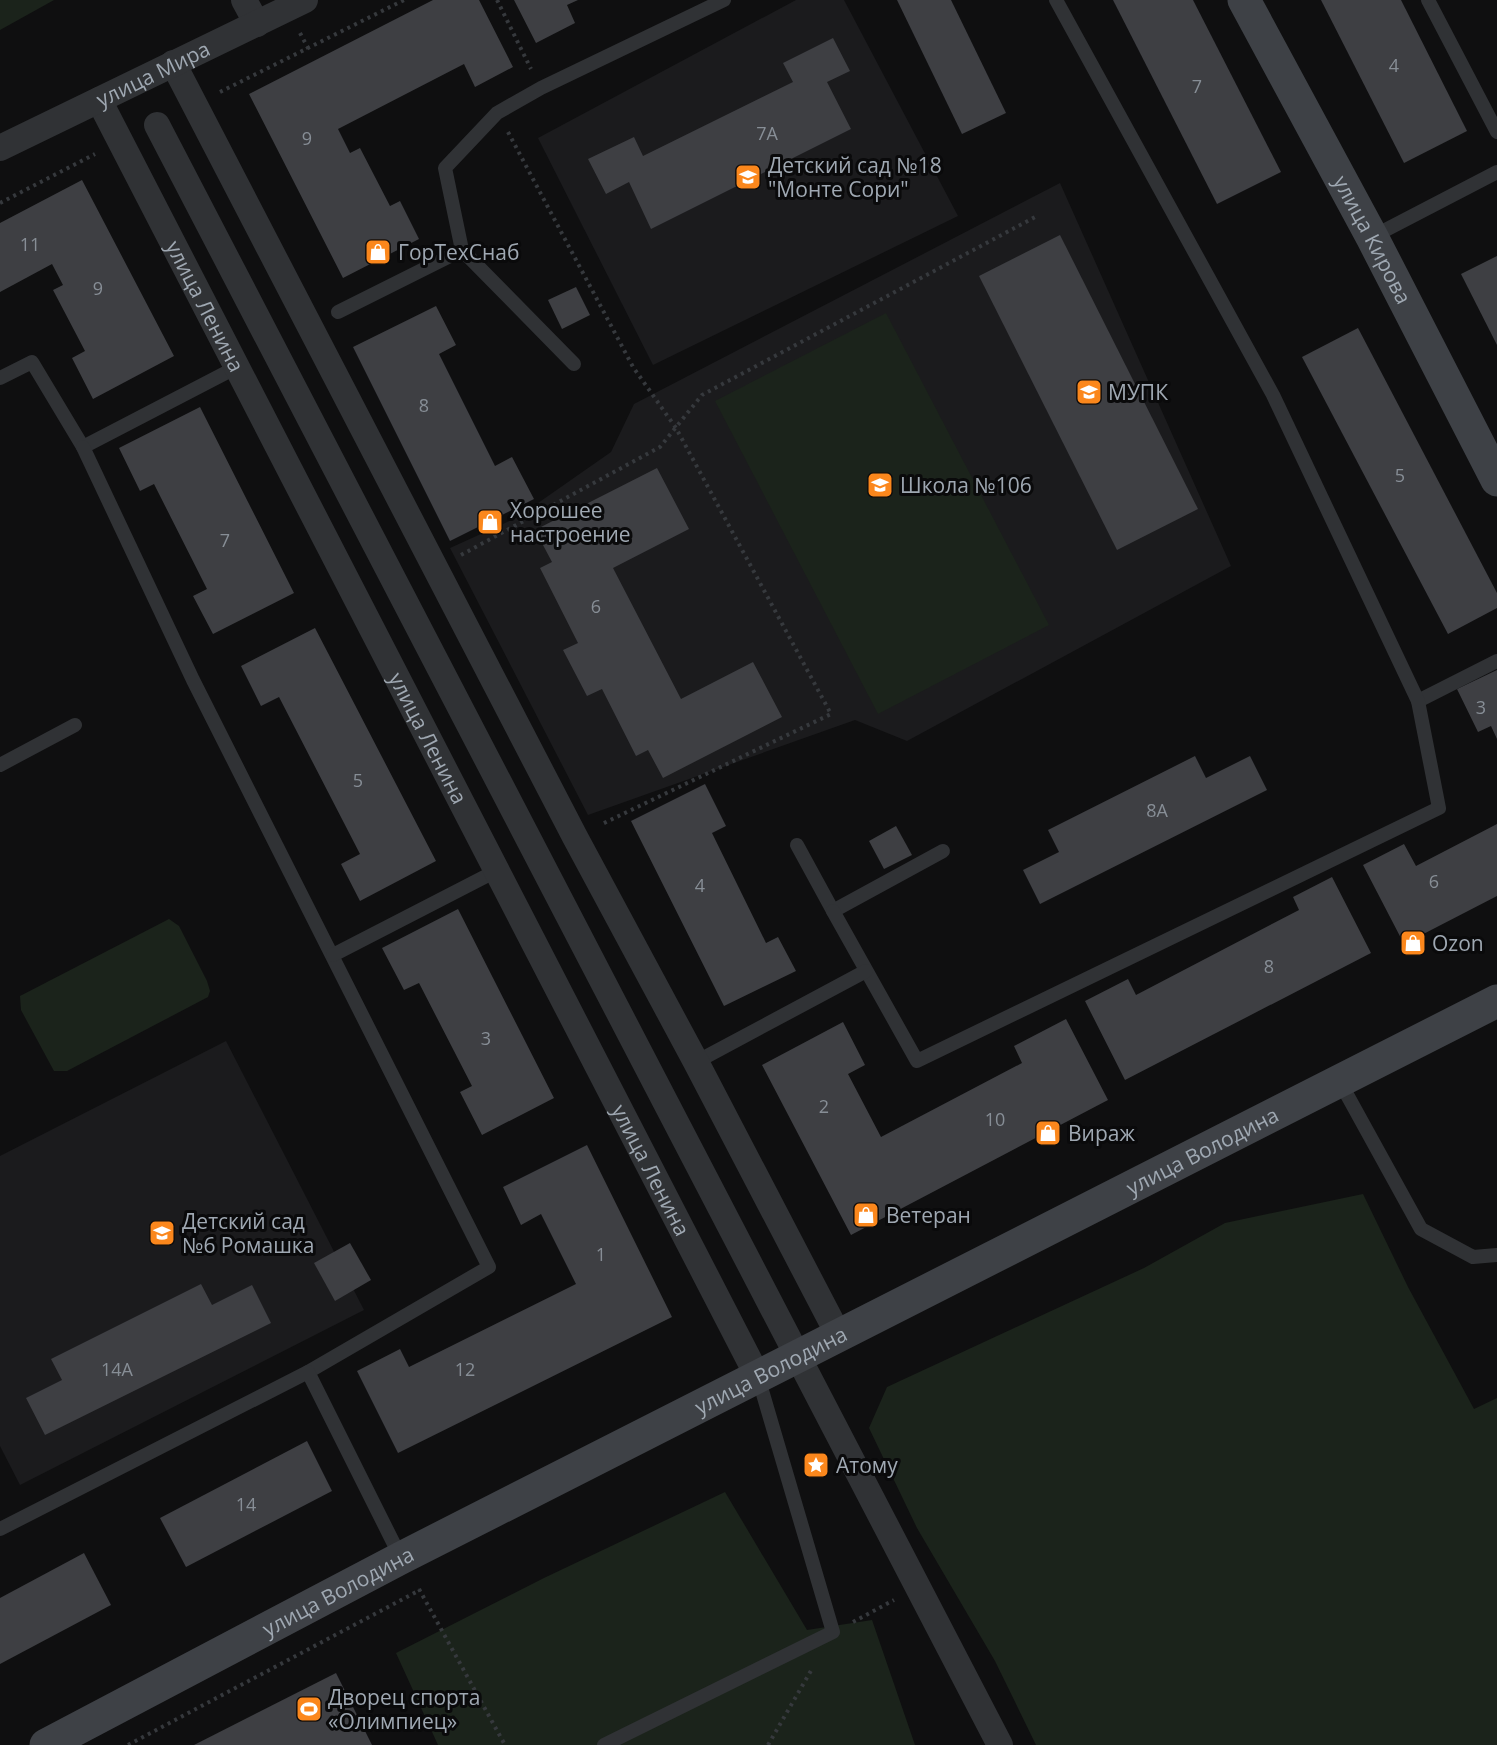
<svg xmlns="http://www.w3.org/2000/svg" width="1497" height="1745" font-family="'Open Sans',sans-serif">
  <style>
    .built { fill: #1b1b1d }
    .green { fill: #1b231b }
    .building { fill: #3e3f43 }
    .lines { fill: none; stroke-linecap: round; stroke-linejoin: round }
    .path { stroke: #36393d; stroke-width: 4; stroke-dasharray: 3 4.5; stroke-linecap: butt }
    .lane { stroke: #303235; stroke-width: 14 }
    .street { stroke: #303235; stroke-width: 26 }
    .secondary { stroke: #3e4146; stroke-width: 33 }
    .labels { text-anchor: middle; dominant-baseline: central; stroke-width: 6; stroke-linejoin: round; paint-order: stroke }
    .number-label { font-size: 18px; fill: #878e96 }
    .street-label { font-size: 21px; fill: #9fa8b2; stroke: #0a0a0b }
    .poi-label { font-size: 21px; fill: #9fa8b2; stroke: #0a0a0b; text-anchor: start }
  </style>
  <rect width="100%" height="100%" fill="#0f0f10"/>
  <g class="built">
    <path d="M796 0H844L958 216 653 365 538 138Z"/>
    <path d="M1060 183 1231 566 907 741 855 720 588 815 450 548 518 517 611 452 634 404Z"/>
    <path d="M226 1041 364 1310 20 1485 0 1446V1156Z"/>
  </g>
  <g class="green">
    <path d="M0 0H54L0 30Z"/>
    <path d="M886 313 1049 625 878 714 715 401Z"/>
    <path d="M169 919 179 926 207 981 210 991 208 997 67 1071H54L21 1010 20 996Z"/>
    <path d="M1363 1194 1408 1287 1474 1409 1497 1398V1745H1036L995 1661 917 1528 869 1428 887 1387 1144 1268 1225 1223Z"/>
    <path d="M725 1492 807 1630 872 1620 915 1745H438L396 1653 544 1578Z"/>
  </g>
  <g class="building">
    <path d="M433 0H479L513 67 475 87 464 64 338 129 350 153 360 148 390 206 400 201 419 239 343 278 249 94Z"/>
    <path d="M514 0H578L567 5 575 23 536 43Z"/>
    <path d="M897 0H951L1006 113 962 134Z"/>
    <path d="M1113 0H1193L1281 172 1217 204Z"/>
    <path d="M1321 0H1401L1467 131 1404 163Z"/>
    <path d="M833 38 850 71 827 82 851 129 651 229 629 182 606 194 588 159 634 137 643 156 793 82 783 63Z"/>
    <path d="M82 180 174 356 93 399 72 358 85 351 53 290 63 285 52 264 0 292V223Z"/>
    <path d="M1060 235 1198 509 1117 550 979 276Z"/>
    <path d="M1497 256V345L1461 274Z"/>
    <path d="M576 287 590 315 562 329 548 300Z"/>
    <path d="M436 306 456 345 439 354 495 466 512 457 534 499 450 541 353 347Z"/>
    <path d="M1358 328 1497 593V608L1448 634 1302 357Z"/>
    <path d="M200 407 294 593 213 634 193 596 207 589 154 484 140 491 119 448Z"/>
    <path d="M657 468 689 529 613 568 681 699 753 662 782 717 663 778 648 750 636 756 602 689 587 696 563 650 578 643 540 568 552 562 535 530Z"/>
    <path d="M315 628 436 861 360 901 341 864 360 854 279 697 261 706 241 666Z"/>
    <path d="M1497 670V739L1491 726 1478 732 1457 689Z"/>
    <path d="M1195 756 1206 778 1250 756 1267 790 1040 904 1023 870 1059 852 1048 830Z"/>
    <path d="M705 784 726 826 712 833 766 943 778 937 796 971 724 1006 631 821Z"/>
    <path d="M1497 824V896L1404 944 1363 865 1404 844 1416 866Z"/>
    <path d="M896 826 912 855 884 869 869 841Z"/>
    <path d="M1332 877 1371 953 1125 1080 1085 1001 1128 979 1136 995 1299 910 1293 897Z"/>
    <path d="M458 909 554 1098 482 1135 460 1092 472 1086 419 983 404 990 382 948Z"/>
    <path d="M1066 1019 1108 1100 851 1235 762 1065 843 1022 865 1065 848 1074 881 1137 1022 1063 1014 1046Z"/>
    <path d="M587 1145 672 1317 398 1453 357 1371 400 1349 409 1367 576 1284 541 1214 521 1225 503 1187Z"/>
    <path d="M350 1243 371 1280 335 1301 314 1263Z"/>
    <path d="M201 1284 212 1305 252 1285 271 1323 45 1435 26 1398 62 1380 51 1359Z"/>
    <path d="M307 1441 332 1491 186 1567 160 1518Z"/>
    <path d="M84 1553 111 1605 0 1664V1598Z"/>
    <path d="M336 1673 372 1745H194Z"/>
  </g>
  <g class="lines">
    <g class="path">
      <path d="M497 0 531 69"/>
      <path d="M300 33 309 50"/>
      <path d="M220 92 404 0"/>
      <path d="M508 132 633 367 676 428 831 714 600 825"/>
      <path d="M0 203 95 154"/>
      <path d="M461 555 660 447 702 395 1037 216"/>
      <path d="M419 1589 505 1745"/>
      <path d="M853 1622 894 1600"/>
      <path d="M128 1745 420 1590"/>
      <path d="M768 1745 812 1669"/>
    </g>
    <g class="lane">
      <path d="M1428 0 1497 132"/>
      <path d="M1372 237 1497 172"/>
      <path d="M338 312 462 250"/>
      <path d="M574 364 462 250 445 168 497 113 541 88 724 0"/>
      <path d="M0 378 32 362 83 447 237 367"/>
      <path d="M83 447 193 680 489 1267 308 1372"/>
      <path d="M1418 701 1497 661"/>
      <path d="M0 765 75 725"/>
      <path d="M797 845 833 911 943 851"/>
      <path d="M833 911 917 1061 1439 808 1418 701 1273 395 1056 0"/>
      <path d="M333 955 496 871"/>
      <path d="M696 1062 866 971"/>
      <path d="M1340 1082 1421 1229 1473 1257 1497 1255"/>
      <path d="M0 1529 308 1372 401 1558"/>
      <path d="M604 1745 833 1632 758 1377"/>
    </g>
    <g class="street">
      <path d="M244 0 257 24"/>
      <path d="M173 63 575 837 696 1062 839 1336"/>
      <path id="s1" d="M99 100 758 1377"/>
      <path d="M157 125 1000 1745"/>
      <path id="s2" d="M0 148 305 0"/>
    </g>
    <g class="secondary">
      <path id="s3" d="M1244 0 1372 237 1497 480"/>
      <path id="s4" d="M46 1745 401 1558 1497 1001"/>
    </g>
  </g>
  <defs>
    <g id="school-square" transform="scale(1.35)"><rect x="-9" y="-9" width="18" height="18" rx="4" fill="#fb871c" stroke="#0a0a0b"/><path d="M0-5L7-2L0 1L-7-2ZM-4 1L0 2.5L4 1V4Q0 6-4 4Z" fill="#fff"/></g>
    <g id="shop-square" transform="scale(1.35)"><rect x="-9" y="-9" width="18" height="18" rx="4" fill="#fb871c" stroke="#0a0a0b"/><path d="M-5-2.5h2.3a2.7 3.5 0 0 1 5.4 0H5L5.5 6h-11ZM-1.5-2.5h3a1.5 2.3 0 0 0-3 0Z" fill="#fff"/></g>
    <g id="sight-square" transform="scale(1.35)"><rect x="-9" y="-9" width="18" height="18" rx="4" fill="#fb871c" stroke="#0a0a0b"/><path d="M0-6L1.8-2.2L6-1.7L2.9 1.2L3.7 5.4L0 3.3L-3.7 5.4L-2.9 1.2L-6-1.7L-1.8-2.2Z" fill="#fff"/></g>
    <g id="stadium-square" transform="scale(1.35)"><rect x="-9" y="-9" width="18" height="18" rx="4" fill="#fb871c" stroke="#0a0a0b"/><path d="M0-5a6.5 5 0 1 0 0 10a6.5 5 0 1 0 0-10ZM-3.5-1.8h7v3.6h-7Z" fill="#fff"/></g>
  </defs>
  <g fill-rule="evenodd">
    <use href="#school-square" x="748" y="177"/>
    <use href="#shop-square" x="378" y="252"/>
    <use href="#school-square" x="1089" y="392"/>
    <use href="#school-square" x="880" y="485"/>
    <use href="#shop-square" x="490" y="522"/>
    <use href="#shop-square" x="1413" y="943"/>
    <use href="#shop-square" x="1048" y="1133"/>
    <use href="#shop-square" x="866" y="1215"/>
    <use href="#school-square" x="162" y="1233"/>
    <use href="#sight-square" x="816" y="1465"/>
    <use href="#stadium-square" x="309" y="1709"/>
  </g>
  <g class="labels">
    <g class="number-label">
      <text x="1394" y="65">4</text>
      <text x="1197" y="86">7</text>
      <text x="767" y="133">7А</text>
      <text x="307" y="138">9</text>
      <text x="30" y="244">11</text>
      <text x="98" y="288">9</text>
      <text x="424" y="405">8</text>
      <text x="1400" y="475">5</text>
      <text x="225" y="540">7</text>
      <text x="596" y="606">6</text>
      <text x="1481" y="707">3</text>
      <text x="358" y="780">5</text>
      <text x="1157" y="810">8А</text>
      <text x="1434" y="881">6</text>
      <text x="700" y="885">4</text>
      <text x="1269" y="966">8</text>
      <text x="486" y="1038">3</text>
      <text x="824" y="1106">2</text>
      <text x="995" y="1119">10</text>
      <text x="601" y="1254">1</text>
      <text x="117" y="1369">14А</text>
      <text x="465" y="1369">12</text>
      <text x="246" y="1504">14</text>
    </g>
    <g class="street-label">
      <text stroke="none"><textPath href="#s2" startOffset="170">улица Мира</textPath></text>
      <text stroke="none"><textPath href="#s3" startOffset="272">улица Кирова</textPath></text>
      <text stroke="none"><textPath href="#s1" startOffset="232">улица Ленина</textPath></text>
      <text stroke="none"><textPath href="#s1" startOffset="718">улица Ленина</textPath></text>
      <text stroke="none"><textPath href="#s4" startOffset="1300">улица Володина</textPath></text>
      <text stroke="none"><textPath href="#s1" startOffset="1204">улица Ленина</textPath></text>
      <text stroke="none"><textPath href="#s4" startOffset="816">улица Володина</textPath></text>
      <text stroke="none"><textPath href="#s4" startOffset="330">улица Володина</textPath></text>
    </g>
    <g class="poi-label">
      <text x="768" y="165">Детский сад №18<tspan x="768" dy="24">"Монте Сори"</tspan></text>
      <text x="398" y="252">ГорТехСнаб</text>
      <text x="1108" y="392">МУПК</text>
      <text x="900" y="485">Школа №106</text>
      <text x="510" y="510">Хорошее<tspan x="510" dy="24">настроение</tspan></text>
      <text x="1432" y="943">Ozon</text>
      <text x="1068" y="1133">Вираж</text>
      <text x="886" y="1215">Ветеран</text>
      <text x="182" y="1221">Детский сад<tspan x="182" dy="24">№6 Ромашка</tspan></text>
      <text x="836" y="1465">Атому</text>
      <text x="328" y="1697">Дворец спорта<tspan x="328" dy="24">«Олимпиец»</tspan></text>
    </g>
  </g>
</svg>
